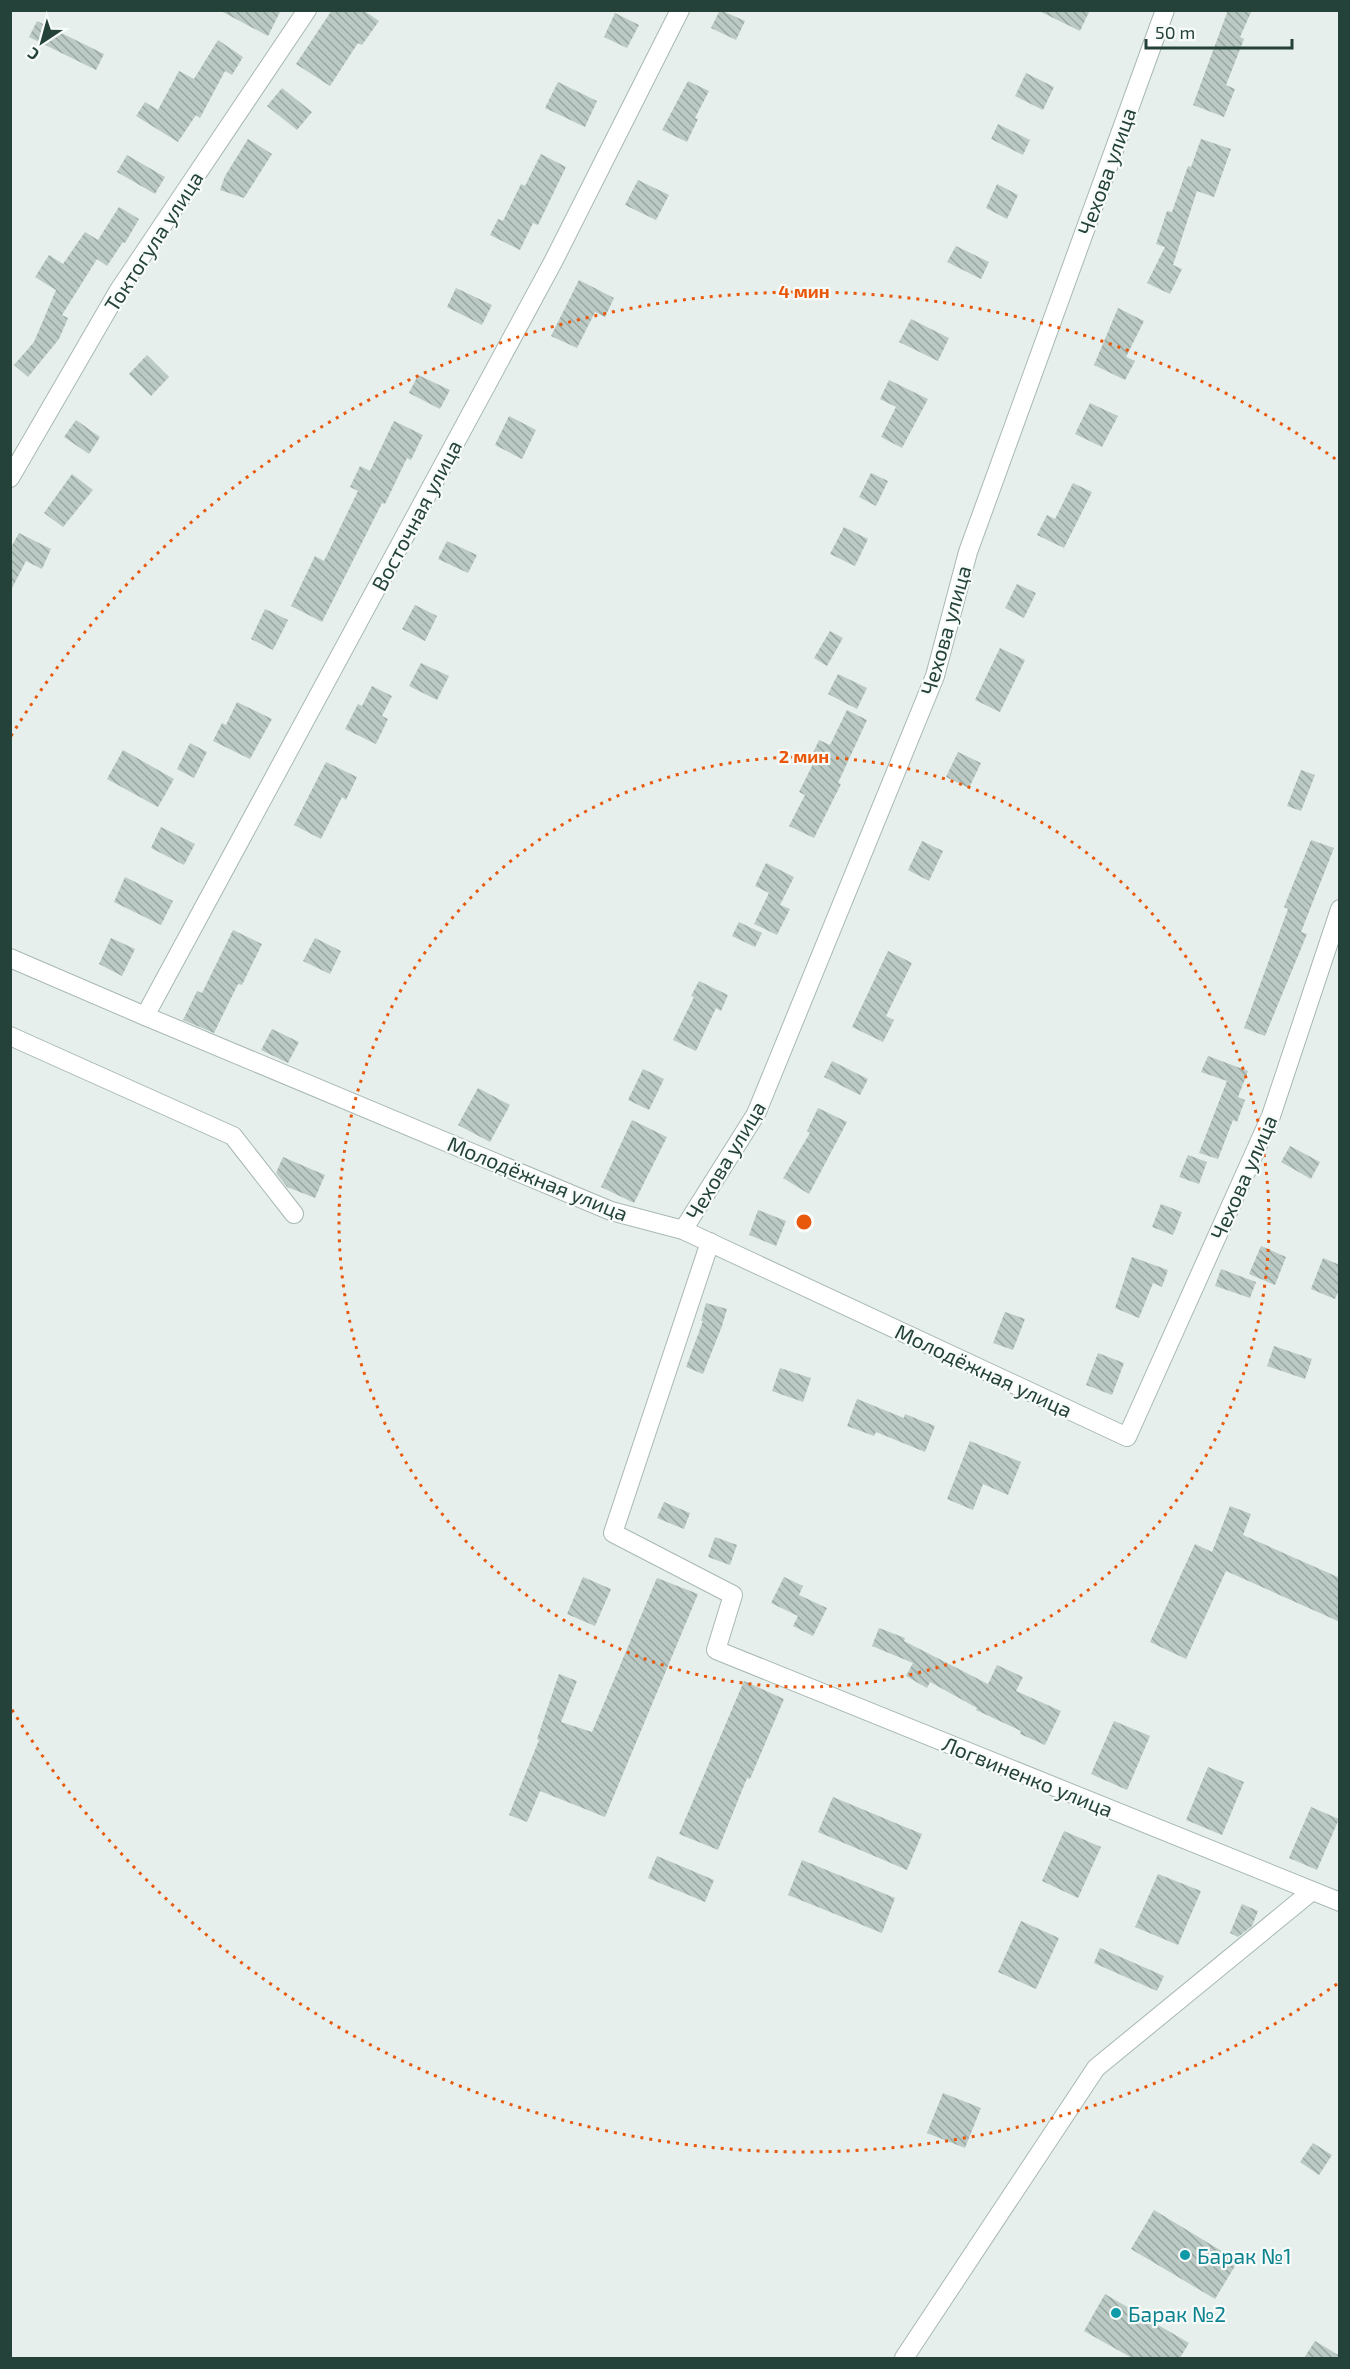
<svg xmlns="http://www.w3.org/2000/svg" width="1350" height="2369" font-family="'Exo 2',sans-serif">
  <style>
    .building { fill: url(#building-back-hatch) }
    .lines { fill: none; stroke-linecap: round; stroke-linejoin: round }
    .minor-casing { stroke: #a8b8b2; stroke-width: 20 }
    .minor { stroke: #fff; stroke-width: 18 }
    .ring { fill: none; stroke: #e8590c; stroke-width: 3; stroke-dasharray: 3 6 }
    .culture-dot { fill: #0f9aa8; stroke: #f7fbf9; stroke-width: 2 }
    .labels { text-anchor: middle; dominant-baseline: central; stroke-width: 4.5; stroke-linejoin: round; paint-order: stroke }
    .street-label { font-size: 21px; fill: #24423a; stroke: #f7fbf9 }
    .culture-label { font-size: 21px; fill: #0d838f; stroke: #f7fbf9; text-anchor: start }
    .centre { fill: #e8590c; stroke: #f7fbf9; stroke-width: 3 }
    .ring-label { font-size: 18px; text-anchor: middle; font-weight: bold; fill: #e8590c; stroke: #f7fbf9; stroke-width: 4.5; stroke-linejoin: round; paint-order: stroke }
  </style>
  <defs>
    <pattern id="building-back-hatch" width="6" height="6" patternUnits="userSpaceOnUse" patternTransform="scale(1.5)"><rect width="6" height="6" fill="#bbcac4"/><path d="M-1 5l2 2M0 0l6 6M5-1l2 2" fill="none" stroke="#98a6a0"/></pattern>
  </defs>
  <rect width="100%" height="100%" fill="#e6efeb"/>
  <g class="building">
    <path d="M219 10H281L268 36Z"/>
    <path d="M332 10H363L379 21 362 45 358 43 330 86 296 64Z"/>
    <path d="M720 10 745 21 736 40 711 28Z"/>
    <path d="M1037 10H1090L1080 31Z"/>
    <path d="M1228 10H1252L1240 37 1244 39 1226 85 1235 89 1224 117 1193 105Z"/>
    <path d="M615 13 639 25 627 48 604 37Z"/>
    <path d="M37 21 104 54 96 70 29 37Z"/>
    <path d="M218 40 243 57 232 75 225 71 200 118 196 115 178 142 136 116 145 102 158 110 179 71 194 79Z"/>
    <path d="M1026 73 1054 87 1043 110 1015 96Z"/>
    <path d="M688 81 709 91 695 118 698 119 687 142 662 130Z"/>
    <path d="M558 82 597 101 585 127 545 108Z"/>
    <path d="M282 88 312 112 297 130 267 106Z"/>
    <path d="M998 124 1030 140 1023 155 991 139Z"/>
    <path d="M248 139 272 154 244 198 220 190 225 176Z"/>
    <path d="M1201 139 1231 149 1214 197 1197 191 1173 265 1182 269 1170 294 1147 283 1165 247 1156 244 1167 211 1172 212 1188 166 1191 167Z"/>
    <path d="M541 154 566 167 538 225 533 223 520 250 490 235 498 219 503 221 521 184 525 186Z"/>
    <path d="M127 155 165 177 155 194 117 172Z"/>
    <path d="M638 180 669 195 656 220 625 205Z"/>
    <path d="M997 184 1018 195 1007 219 986 208Z"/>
    <path d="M119 207 139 219 125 243 123 242 107 266 97 259 62 315 68 318 59 339 28 377 14 365 34 342 56 290 35 277 49 255 63 264 85 232 98 240Z"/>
    <path d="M956 246 989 262 981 279 947 262Z"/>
    <path d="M579 280 614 298 605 317 595 312 577 348 551 336Z"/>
    <path d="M456 288 492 305 482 325 447 307Z"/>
    <path d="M1118 308 1144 321 1126 357 1135 361 1125 380 1094 365Z"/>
    <path d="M911 319 949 338 938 361 899 342Z"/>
    <path d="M147 355 169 377 151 396 129 374Z"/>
    <path d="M418 375 450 390 440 409 409 393Z"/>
    <path d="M889 380 928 399 902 448 881 437 896 407 880 399Z"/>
    <path d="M1090 403 1118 416 1102 447 1075 434Z"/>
    <path d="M509 416 536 430 522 459 495 445Z"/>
    <path d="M76 420 100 437 89 454 64 437Z"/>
    <path d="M394 421 423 435 411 460 407 458 385 504 382 503 322 622 291 606 315 556 324 561 358 491 350 487 360 466 370 471Z"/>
    <path d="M871 473 888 481 876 506 859 497Z"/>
    <path d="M72 474 93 490 63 527 44 513Z"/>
    <path d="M1073 483 1092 492 1064 548 1037 535 1047 515 1055 519Z"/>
    <path d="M844 527 868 539 855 566 830 554Z"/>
    <path d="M19 533 51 549 42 569 26 561 10 592V549Z"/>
    <path d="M447 541 477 555 468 573 438 559Z"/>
    <path d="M1017 584 1036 593 1024 618 1005 608Z"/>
    <path d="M415 605 437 616 425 641 402 629Z"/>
    <path d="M265 609 288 620 273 650 251 639Z"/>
    <path d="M830 631 843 638 827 666 814 658Z"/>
    <path d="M1000 648 1025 660 1000 712 975 700Z"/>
    <path d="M421 663 449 676 437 700 409 686Z"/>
    <path d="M838 674 867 688 857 709 828 694Z"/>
    <path d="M372 686 392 696 382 716 388 719 376 744 345 729 358 704 362 706Z"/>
    <path d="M237 702 272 719 250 759 213 741 222 723 226 725Z"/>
    <path d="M847 710 867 720 838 783 841 784 814 838 789 826 805 795 799 792 813 764 809 762 819 740 830 745Z"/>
    <path d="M190 743 207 752 194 778 177 769Z"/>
    <path d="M123 750 174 779 158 807 107 779Z"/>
    <path d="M958 752 981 763 969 788 946 777Z"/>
    <path d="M326 762 357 777 346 800 342 797 321 839 294 825Z"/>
    <path d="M1301 770 1315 775 1301 811 1287 806Z"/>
    <path d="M161 827 195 844 184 865 151 848Z"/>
    <path d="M1311 840 1334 848 1301 932 1307 934 1265 1036 1244 1028 1288 909 1284 907Z"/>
    <path d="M922 841 943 851 929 881 908 870Z"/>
    <path d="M766 863 794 877 780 905 790 909 777 935 754 924 769 893 755 886Z"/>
    <path d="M125 877 173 901 161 925 114 902Z"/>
    <path d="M739 922 762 933 755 947 732 936Z"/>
    <path d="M233 930 262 944 242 985 238 984 214 1033 183 1020 197 991 202 993Z"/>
    <path d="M111 938 135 949 122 976 99 964Z"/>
    <path d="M315 938 341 951 330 974 303 961Z"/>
    <path d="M888 951 912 963 886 1016 894 1020 883 1042 852 1027Z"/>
    <path d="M699 981 728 995 721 1011 716 1008 696 1051 673 1040 694 997 691 996Z"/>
    <path d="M272 1029 299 1042 288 1063 261 1050Z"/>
    <path d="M1208 1056 1248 1071 1238 1097 1245 1100 1237 1122 1233 1120 1218 1159 1199 1153 1227 1081 1201 1072Z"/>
    <path d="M832 1061 868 1079 860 1095 824 1077Z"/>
    <path d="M643 1069 664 1079 649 1110 628 1100Z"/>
    <path d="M478 1088 510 1105 490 1142 458 1125Z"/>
    <path d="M818 1108 847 1122 809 1194 783 1178 810 1133 807 1131Z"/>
    <path d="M632 1120 667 1137 634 1203 601 1187Z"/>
    <path d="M1290 1146 1320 1162 1311 1179 1281 1162Z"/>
    <path d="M1188 1155 1207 1162 1199 1184 1179 1177Z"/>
    <path d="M283 1157 325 1175 315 1198 287 1187 276 1173Z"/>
    <path d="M1161 1204 1182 1212 1173 1235 1152 1227Z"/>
    <path d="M758 1210 786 1221 776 1246 749 1235Z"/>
    <path d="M1261 1246 1286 1257 1275 1285 1249 1274Z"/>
    <path d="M1132 1257 1168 1270 1162 1287 1153 1283 1139 1318 1115 1308Z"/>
    <path d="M1323 1258 1340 1265V1288L1335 1299 1311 1289Z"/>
    <path d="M1221 1269 1256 1282 1250 1298 1215 1286Z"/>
    <path d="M706 1303 727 1309 722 1326 703 1374 686 1367 703 1321H701Z"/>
    <path d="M1005 1312 1025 1319 1013 1350 993 1343Z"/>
    <path d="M1274 1346 1312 1359 1305 1379 1267 1366Z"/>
    <path d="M1098 1353 1124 1363 1112 1395 1086 1385Z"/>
    <path d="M780 1368 811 1378 803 1402 772 1391Z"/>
    <path d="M857 1399 904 1418 905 1414 935 1426 925 1452 876 1432 874 1436 847 1426Z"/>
    <path d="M970 1441 1021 1462 1008 1495 983 1484 973 1510 947 1499Z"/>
    <path d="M664 1502 690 1513 684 1529 657 1518Z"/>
    <path d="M1230 1506 1251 1514 1243 1535 1340 1578V1622L1226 1571 1186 1659 1150 1642 1195 1544 1212 1552Z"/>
    <path d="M715 1537 737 1545 730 1565 708 1557Z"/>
    <path d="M583 1577 611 1589 595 1626 567 1614Z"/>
    <path d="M784 1577 803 1586 799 1595 827 1608 813 1636 793 1626 798 1616 771 1603Z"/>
    <path d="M657 1578 698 1594 605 1817 540 1791 527 1822 509 1815 539 1740 537 1739 559 1674 577 1681 561 1722 592 1732Z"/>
    <path d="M879 1628 905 1638 904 1641 988 1684 997 1665 1023 1677 1016 1691 1061 1711 1045 1745 1020 1734 1021 1731 976 1710 977 1708 930 1682 927 1688 906 1676 913 1663 872 1646Z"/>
    <path d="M744 1681 784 1699 750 1779 747 1778 718 1850 679 1834Z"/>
    <path d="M1114 1721 1150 1736 1127 1790 1091 1774Z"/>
    <path d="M1208 1767 1244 1782 1222 1835 1186 1820Z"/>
    <path d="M833 1797 922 1834 907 1870 818 1832Z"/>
    <path d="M1311 1807 1339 1819 1317 1870 1289 1858Z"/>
    <path d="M1064 1831 1101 1847 1078 1898 1042 1881Z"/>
    <path d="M657 1856 714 1880 705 1902 648 1878Z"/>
    <path d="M802 1860 895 1898 882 1933 788 1895Z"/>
    <path d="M1158 1874 1201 1891 1178 1945 1135 1927Z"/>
    <path d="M1242 1904 1258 1911 1252 1926 1238 1937 1230 1933Z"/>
    <path d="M1021 1921 1059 1938 1036 1989 998 1972Z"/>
    <path d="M1100 1948 1164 1976 1157 1991 1094 1963Z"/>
    <path d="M943 2093 981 2108 965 2148 927 2133Z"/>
    <path d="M1313 2143 1332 2155 1319 2175 1300 2162Z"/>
    <path d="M1154 2210 1238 2261 1215 2299 1131 2249Z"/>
    <path d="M1105 2294 1189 2343 1180 2358H1132L1084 2331Z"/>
    <path d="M1315 2341 1340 2356V2358H1304Z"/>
  </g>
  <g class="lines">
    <g class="minor-casing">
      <g id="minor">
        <path d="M10 478 119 290 307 10"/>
        <path d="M10 958 145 1016 611 1211 683 1230 1127 1437 1271 1116 1340 909"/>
        <path d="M145 1016 553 262 680 10"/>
        <path d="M10 1036 233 1136 294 1214"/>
        <path d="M683 1230 756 1114 935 676 968 552 1165 10"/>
        <path d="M710 1242 613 1533 733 1595 716 1650 1340 1902"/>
        <path d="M904 2358 1096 2068 1312 1891"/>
      </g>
    </g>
    <use href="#minor" class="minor"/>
  </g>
  <g class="ring">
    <circle cx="804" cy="1222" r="465"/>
    <path d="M1337 1984A930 930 0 0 1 11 1708M11 736A930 930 0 0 1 1337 460"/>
  </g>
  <g class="culture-dot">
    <circle cx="1185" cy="2255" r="6"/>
    <circle cx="1116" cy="2313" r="6"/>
  </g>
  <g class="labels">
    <g class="street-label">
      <text transform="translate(1106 171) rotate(-70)">Чехова улица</text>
      <text transform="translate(153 241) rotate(-57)">Токтогула улица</text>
      <text transform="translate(416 515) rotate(-62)">Восточная улица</text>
      <text transform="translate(945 630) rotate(-74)">Чехова улица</text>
      <text transform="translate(725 1160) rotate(-59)">Чехова улица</text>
      <text transform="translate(1243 1177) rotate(-66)">Чехова улица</text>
      <text transform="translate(538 1178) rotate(22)">Молодёжная улица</text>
      <text transform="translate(984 1370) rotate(25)">Молодёжная улица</text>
      <text transform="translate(1028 1776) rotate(22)">Логвиненко улица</text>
    </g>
    <g class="culture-label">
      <text x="1197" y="2255">Барак №1</text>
      <text x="1128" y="2313">Барак №2</text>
    </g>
  </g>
  <circle cx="804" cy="1222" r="9" class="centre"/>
  <g class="ring-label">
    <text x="804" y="298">4 мин</text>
    <text x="804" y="763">2 мин</text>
  </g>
  <rect width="1350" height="2369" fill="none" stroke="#24423a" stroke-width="24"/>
  <g transform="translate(42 42) rotate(216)" stroke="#f7fbf9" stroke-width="4.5" paint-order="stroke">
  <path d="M0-4.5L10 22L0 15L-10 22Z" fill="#24423a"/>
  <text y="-9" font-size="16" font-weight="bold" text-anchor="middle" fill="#24423a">С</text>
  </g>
  <path d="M1146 39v9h146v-9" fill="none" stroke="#24423a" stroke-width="3"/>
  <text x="1155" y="39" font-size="18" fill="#24423a" stroke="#f7fbf9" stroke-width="4.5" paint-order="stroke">50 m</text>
</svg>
